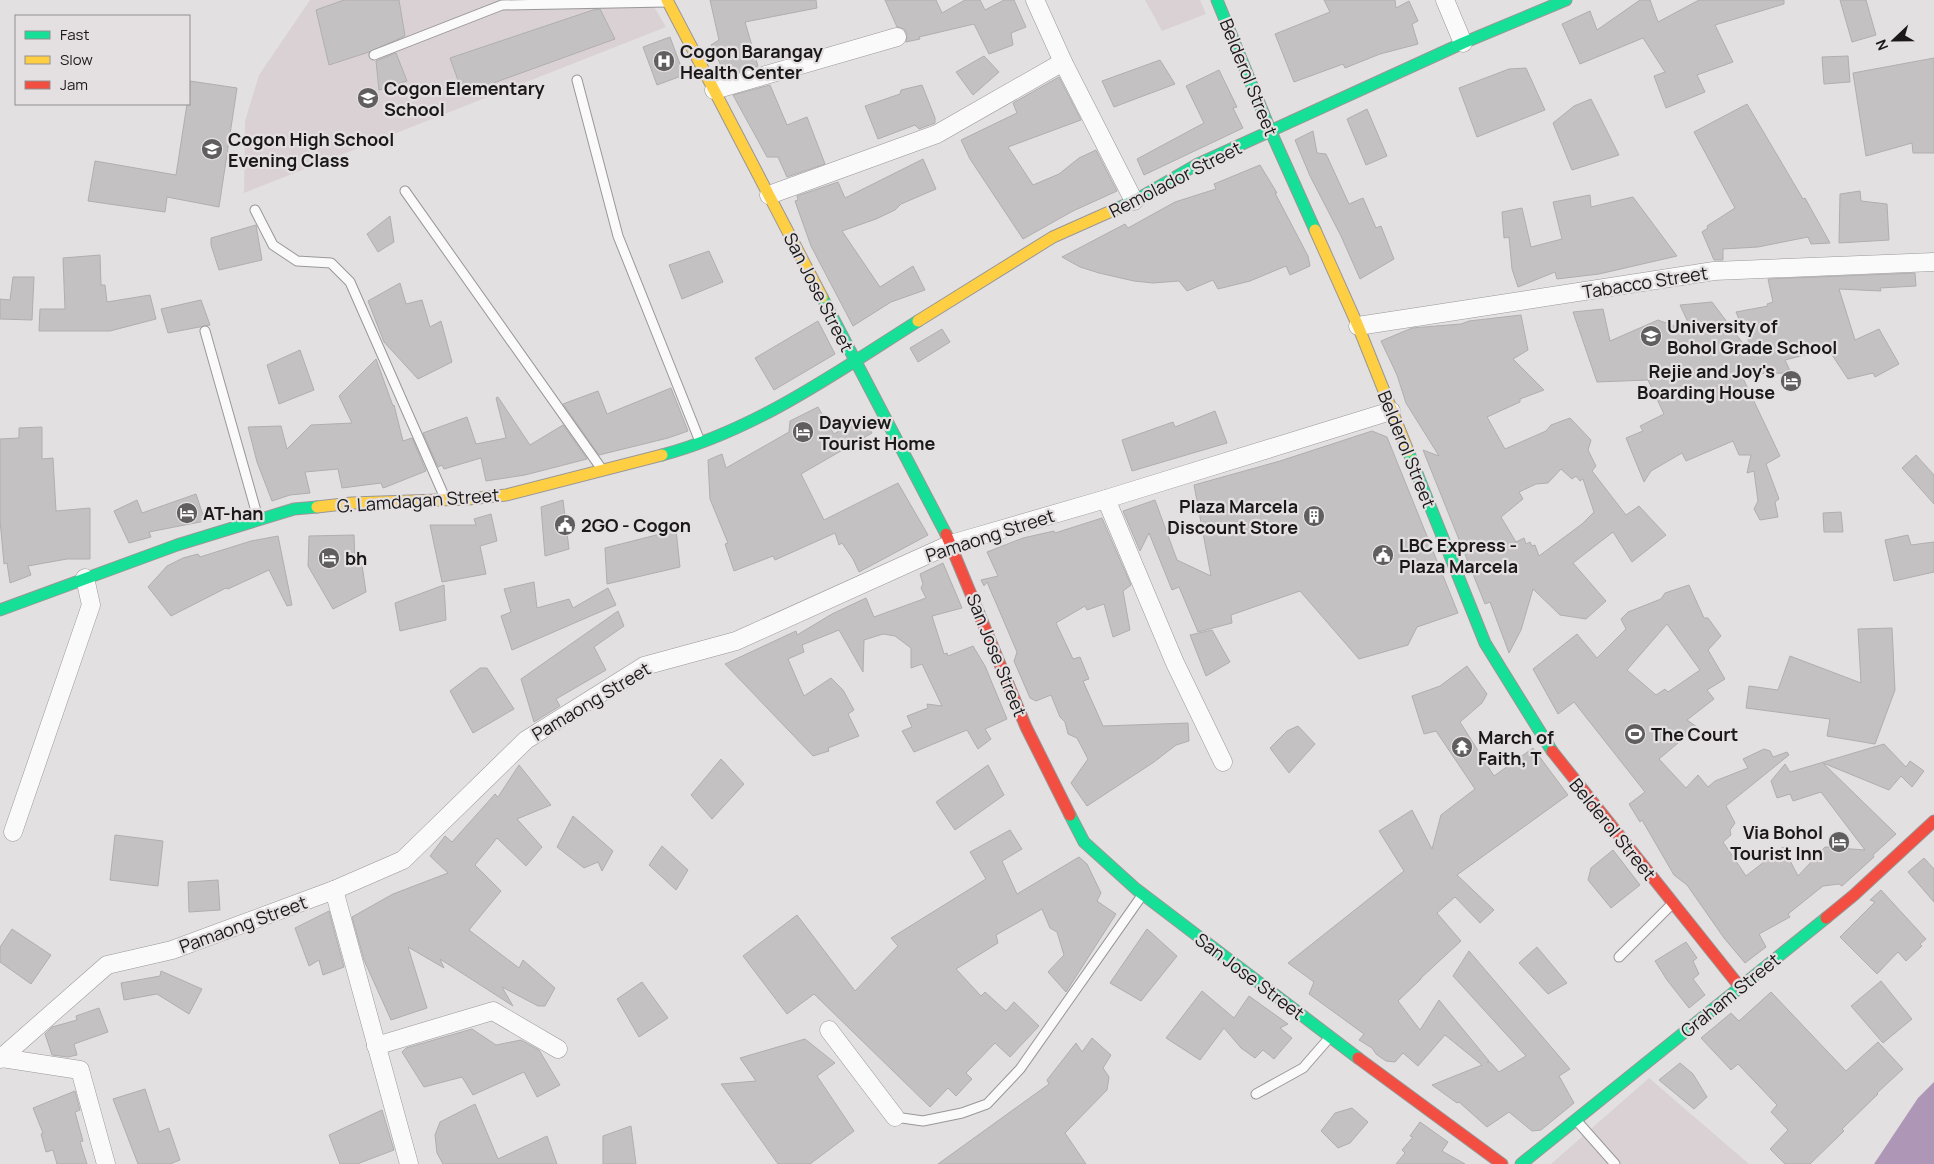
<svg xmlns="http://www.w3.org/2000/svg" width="1934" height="1164" font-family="Manrope,sans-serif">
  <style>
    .built { fill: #dad1d4 }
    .water { fill: #ae96b7 }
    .building { fill: #c4c1c2; stroke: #b1aeaf; fill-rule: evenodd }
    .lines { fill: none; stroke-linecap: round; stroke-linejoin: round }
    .lane-casing { stroke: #999798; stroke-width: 11 }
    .street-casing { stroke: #999798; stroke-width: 19 }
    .fast-casing { stroke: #999798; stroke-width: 13 }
    .slow-casing { stroke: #999798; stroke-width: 13 }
    .jam-casing { stroke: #999798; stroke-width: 13 }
    .lane { stroke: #fbfafa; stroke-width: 9 }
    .street { stroke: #fbfafa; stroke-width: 18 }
    .fast { stroke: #16e098; stroke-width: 11 }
    .slow { stroke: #ffcf43; stroke-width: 11 }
    .jam { stroke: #f24e42; stroke-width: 11 }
    .labels { text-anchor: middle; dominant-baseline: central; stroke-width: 4.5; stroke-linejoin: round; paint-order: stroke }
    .poi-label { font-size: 18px; font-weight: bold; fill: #1a1819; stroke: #e4dfe0; text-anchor: start }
    .street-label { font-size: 18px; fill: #1a1819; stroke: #e4dfe0 }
  </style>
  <rect width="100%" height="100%" fill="#e3e0e1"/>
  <g class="built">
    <path d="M310 0H650L666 27 244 193 245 121 259 75Z"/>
    <path d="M1145 0H1200L1206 14 1162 31Z"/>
    <path d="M1649 1078 1749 1164H1551Z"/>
  </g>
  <path class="water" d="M1934 1082V1164H1874L1918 1098Z"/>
  <g class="building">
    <path d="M344 0H399L405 36 369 52 329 65 316 10Z"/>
    <path d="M710 0H816L817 8 745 22 758 66 726 76 711 45 719 40Z"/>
    <path d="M885 0H936L942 13 965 0H980L985 10 1004 0H1014L1026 27 1011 33 1013 45 989 54 974 24 919 37 920 39 906 42 907 34 904 29 897 27Z"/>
    <path d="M1324 0H1395L1396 8 1409 1 1418 21 1412 24 1418 44 1380 54 1345 68 1343 64 1294 82 1275 34 1330 12Z"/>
    <path d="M1640 0H1650L1658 22 1699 0H1784V4L1715 25 1733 62 1697 75 1705 92 1666 108 1654 76 1665 72 1643 38 1580 64 1562 24 1590 11 1597 30Z"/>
    <path d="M1840 0H1866L1876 35 1852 42Z"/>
    <path d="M600 9 615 39 463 94 450 58 593 10Z"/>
    <path d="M670 37 684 75 657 85 643 47Z"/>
    <path d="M396 53 407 81 379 90 376 61Z"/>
    <path d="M984 56 999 72 973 95 956 72Z"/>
    <path d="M1848 56 1850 82 1824 84 1822 57Z"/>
    <path d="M1934 58V153H1913L1912 143 1866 156 1853 73Z"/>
    <path d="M1160 60 1175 84 1114 107 1102 81Z"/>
    <path d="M1526 68 1545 110 1477 137 1459 88 1509 69Z"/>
    <path d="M1219 70 1237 107 1233 108 1243 128 1144 175 1137 159 1204 123 1186 86Z"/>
    <path d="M1059 77 1081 120 1008 147 1033 185 1059 174 1079 158 1096 150 1117 191 1073 211 1023 239 970 159 961 140 1017 113 1013 103Z"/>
    <path d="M190 81 237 88 219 207 167 197 165 212 88 201 95 161 176 175 187 104H189Z"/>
    <path d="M770 85 787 125 807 117 825 164 787 177 778 157H767L733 95Z"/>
    <path d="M922 85 935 118V123L919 129 915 125 878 139 865 106 900 94 901 90Z"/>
    <path d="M1591 99 1619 155 1572 170 1553 123 1574 106Z"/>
    <path d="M1747 104 1803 199 1805 198 1830 243 1811 244 1808 237 1758 247 1723 249V260H1714L1702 232 1708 228 1707 226 1735 208 1694 132Z"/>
    <path d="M1367 109 1387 156 1366 165 1347 119Z"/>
    <path d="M1313 131 1317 153 1326 154 1349 204 1363 198 1376 228 1381 226 1394 259 1360 279 1341 236 1310 176 1295 140Z"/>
    <path d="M923 159 936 189 901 204 895 210 876 219 842 231 880 287 913 266 925 290 891 302 853 326 811 246 795 201 798 200 797 196 838 182 845 198Z"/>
    <path d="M1260 165 1277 193H1275L1308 256 1310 266 1290 275 1286 266 1250 281 1218 289 1213 280 1187 291 1179 281 1153 283 1134 281 1099 273 1080 267 1062 257 1125 224 1128 228 1175 202 1216 189 1214 184Z"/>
    <path d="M1860 191 1861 201 1887 204 1889 240 1839 243 1840 194Z"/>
    <path d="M1590 195 1591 207 1633 197 1677 256 1599 274 1557 279 1555 272 1518 287 1512 269 1509 237 1504 238 1502 212 1522 208 1531 247 1562 239 1553 202Z"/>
    <path d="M390 216 394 242 378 252 367 234Z"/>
    <path d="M256 225 262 260 219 270 211 245V238Z"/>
    <path d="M709 251 723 282 682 299 669 265Z"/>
    <path d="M100 255 101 285H105L107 302 150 295 156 319 110 331H39L40 309H65L63 258Z"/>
    <path d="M1915 273 1916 286 1880 288 1881 291 1839 289 1855 340 1879 329 1899 364 1875 377 1873 373 1848 379 1828 349 1785 360 1791 373 1741 374 1780 456 1766 464 1779 499 1775 502 1778 517 1760 520 1754 509 1758 501 1754 471 1747 473 1751 455H1739L1733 441 1686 461 1682 453 1651 471 1644 482 1626 438 1643 431 1640 426 1664 414 1648 380 1597 382 1573 312 1603 309 1610 341 1658 320 1693 333 1680 305 1712 302 1745 346 1750 344 1736 312 1768 306 1767 304 1773 302 1768 279Z"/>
    <path d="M13 277H34L32 320 0 319V299L10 300Z"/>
    <path d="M400 283 406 304 422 300 430 327 441 321 452 362 418 379 384 342 368 301Z"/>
    <path d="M201 300 210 325 168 333 161 309Z"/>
    <path d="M1521 315 1528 350 1513 359 1544 390 1520 399V402L1487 417 1505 449 1546 431 1551 425 1570 418 1591 440 1588 450 1596 466 1592 471 1626 515 1639 506 1666 535 1632 562 1613 532 1573 563 1606 601 1586 619 1560 615 1533 589 1521 630 1509 653 1490 602 1485 604 1423 450 1439 456 1406 403 1397 375 1381 341 1412 328 1461 324 1469 321ZM1561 469 1572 479 1576 476 1580 481 1583 479 1594 512 1582 524 1539 556 1535 545 1532 546 1530 542 1526 544 1524 538 1516 542 1501 517 1523 499 1519 492 1536 484 1548 483Z"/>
    <path d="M818 321 835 354 774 390 755 358Z"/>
    <path d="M942 329 950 342 918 362 910 348Z"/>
    <path d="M300 350 314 390 279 404 267 365Z"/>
    <path d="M376 359 393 406 394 405 403 441 412 438 426 471 386 487 383 488 381 483 342 488 338 469 305 472 310 493 290 495 272 501 257 462 248 427 281 426 287 449 311 425 352 423 339 396Z"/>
    <path d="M671 388 688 431 668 438 599 455 563 404 598 391 607 414Z"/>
    <path d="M498 397 530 445 563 425 587 459 525 475 486 481 481 458 444 469 442 465 438 467 423 433 467 417 476 444 506 438 496 398Z"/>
    <path d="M818 407 834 434 865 416 872 433 801 474 824 520 898 483 928 535 859 572 853 559 842 543 839 545 835 533 775 560 773 556 734 571 725 544 728 543 710 499 708 460 722 454 726 468 789 432 790 421Z"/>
    <path d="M1215 411 1227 443 1132 471 1122 440 1173 422 1175 427Z"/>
    <path d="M42 427V459L53 458 56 511 90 508V559H67L28 566 31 575 10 583 7 563 4 564 0 520V439L19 438V428Z"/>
    <path d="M1372 431 1387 437 1458 613 1417 627 1408 645 1359 659 1300 591 1231 615 1232 623 1198 632 1179 587 1172 590 1149 533 1140 551 1123 511 1155 500 1177 560 1211 576 1194 485 1280 461Z"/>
    <path d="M1916 455 1934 475V504L1902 468Z"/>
    <path d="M196 494 205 521 149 532 151 537 129 543 114 511 137 500 142 513Z"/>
    <path d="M563 500 569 549 545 556 541 507Z"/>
    <path d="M1841 512 1843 532H1824L1823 513Z"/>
    <path d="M491 514 497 541 480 546 486 574 442 582 430 525H476L474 519Z"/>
    <path d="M1102 518 1131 585 1123 591 1130 630 1113 637 1104 604 1087 610 1085 606 1056 623 1073 659 1080 657 1089 679 1083 681 1103 726 1188 723 1189 741 1176 745 1154 762 1087 806 1071 783 1088 759 1077 738 1068 734 1065 722 1060 717 1051 695 1036 701 1030 698 1014 661 1017 652 987 582 984 586 981 580 998 576 987 552 1023 538 1054 531 1055 533Z"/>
    <path d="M676 530 680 567 607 584 605 548Z"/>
    <path d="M354 535 355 562 361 558 366 592 333 609 308 566 309 536Z"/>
    <path d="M1908 535 1911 545 1934 542V572L1894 581 1885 540Z"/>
    <path d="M278 536 292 605 287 606 269 570 228 589 226 588 171 616 148 587 167 566 183 558 198 554 200 557 251 541Z"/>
    <path d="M943 563 962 608 932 616 944 654 947 653 948 656 973 646 985 666 1007 719 985 729 991 739 978 749 967 730 914 752 902 731 912 727 907 716 928 708 927 704 942 706 922 664 911 668V648L895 636 883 634 864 640 863 672 839 630 802 645 804 652 788 659 804 696 831 678 843 690 854 710 848 714 859 736 828 748 829 751 813 756 725 664 796 631 797 635 832 614 866 598 874 617 926 598 921 588 923 584 920 574Z"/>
    <path d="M534 582 537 608 569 599 573 608 608 588 616 605 512 650 501 616 511 612 504 589Z"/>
    <path d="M444 585 446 620 400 631 395 603Z"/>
    <path d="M1689 585 1704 618H1708L1721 636 1708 650 1725 679 1707 690 1714 699 1687 720 1697 727 1659 759 1686 788 1698 775 1708 787 1715 781 1748 768 1743 759 1764 749 1770 751 1773 757 1787 752 1789 755 1726 806 1735 823 1730 830 1731 835 1723 842 1746 876 1783 847 1798 876 1825 847 1865 850 1821 792 1793 801 1790 794 1777 798 1771 781 1785 764 1790 772 1884 744 1906 767 1910 761 1924 771 1912 787 1901 776 1889 790 1823 763 1896 834 1873 855 1874 857 1842 886 1839 884 1823 886 1788 914 1790 917 1759 934 1766 947 1745 963 1724 938 1687 885 1674 875 1649 832 1642 820 1640 822 1629 804 1645 792 1574 702 1558 714 1533 669 1577 634 1597 658 1626 629 1621 619 1628 612 1661 599 1665 593ZM1667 624 1700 670 1668 692 1665 689 1656 695 1627 670Z"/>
    <path d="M618 611 624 626 594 647 606 670 556 699 560 706 534 722 521 679Z"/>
    <path d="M1892 628 1895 690 1875 744 1827 736 1830 719 1746 708 1749 686 1778 690 1790 656 1861 683 1858 629Z"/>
    <path d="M1212 630 1230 662 1206 676 1190 635Z"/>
    <path d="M1467 666 1487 694 1482 703 1460 722 1494 776 1533 748 1568 795 1457 875 1494 910 1480 923 1455 897 1437 913 1461 941 1421 978V979L1398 1001 1420 1030 1439 1000 1489 1061 1487 1062H1490L1499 1072 1526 1056 1453 976 1469 951 1570 1069 1559 1076 1574 1103 1541 1130 1532 1131 1509 1112 1487 1127 1459 1102 1457 1103 1432 1085 1482 1065 1445 1035 1418 1066 1403 1053 1395 1062 1386 1061 1376 1054 1372 1048 1359 1040 1364 1034 1309 994 1314 982 1288 963 1404 871 1379 831 1412 810 1432 849 1441 815 1475 789 1436 731 1424 734 1412 696 1440 686Z"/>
    <path d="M480 668H487L514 709 473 733 450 691Z"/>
    <path d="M1298 726 1315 744 1289 773 1270 748 1287 731Z"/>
    <path d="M721 759 744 784 712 819 691 795Z"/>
    <path d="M519 765 551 805 517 819 542 847 526 866 497 838 475 865 501 891 469 930 519 968 523 960 555 988 545 1006H538L502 987 513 1006 440 959 444 968 408 947 427 1008 391 1020 364 960 352 917 393 894 448 873 430 856 445 836 452 842 495 794 498 797Z"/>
    <path d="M988 765 1004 795 955 830 936 802Z"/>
    <path d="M573 816 613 851 602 871 598 862 584 868 557 847Z"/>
    <path d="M1010 830 1022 849 1002 861 1017 894 1079 857 1087 864 1101 893 1097 901 1116 914 1066 992 1048 972 1064 955 1057 932 1050 928 1042 909 996 935 998 943 956 969 981 996 985 992 1006 1011 1014 1002 1039 1026 1010 1057 995 1043 966 1073 972 1079 956 1096 948 1088 930 1107 814 994 787 1014 743 956 797 915 855 991 898 946 891 938 986 879 970 852Z"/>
    <path d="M115 835 163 841 158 886 110 880Z"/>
    <path d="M662 846 688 870 676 890 649 865Z"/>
    <path d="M1613 850 1640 885 1611 908 1588 880 1591 868Z"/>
    <path d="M1924 858 1934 869V902L1908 872Z"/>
    <path d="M218 880 220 910 189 912 188 882Z"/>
    <path d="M1881 890 1926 939 1920 944 1922 946 1906 961 1898 952 1877 974 1840 937 1875 902 1870 900Z"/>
    <path d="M329 911 344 967 323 975 319 960 309 966 295 928Z"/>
    <path d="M12 929 51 955 31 984 0 962V947Z"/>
    <path d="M1147 929 1177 956 1141 1001 1110 983Z"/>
    <path d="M1686 942 1697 958 1693 961 1699 974 1693 979 1705 995 1689 1008 1667 980 1655 961Z"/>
    <path d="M1537 947 1567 983 1548 994 1519 963Z"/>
    <path d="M161 971 202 989 189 1014 157 994 124 1000 121 983 160 976Z"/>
    <path d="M1881 981 1912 1019 1883 1043 1851 1006Z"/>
    <path d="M642 982 668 1018 639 1037 617 999Z"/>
    <path d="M1202 991 1234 1018 1249 996 1288 1024 1280 1028 1292 1038 1274 1059 1263 1050 1255 1058 1241 1048 1224 1028 1200 1060 1166 1038Z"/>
    <path d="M1771 992 1846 1071 1878 1042 1903 1069 1877 1093 1878 1094 1842 1129 1844 1131 1810 1164H1785L1770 1149 1788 1130 1771 1112 1777 1105 1738 1064 1731 1070 1701 1038 1731 1013 1739 1021Z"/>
    <path d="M99 1008 108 1032 74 1044 77 1055 68 1057 52 1055 45 1034 52 1027 77 1020 76 1016Z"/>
    <path d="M472 1029 496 1045 521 1040 539 1050 560 1085 537 1097 524 1072 473 1095 462 1077 424 1087 402 1052 406 1048Z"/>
    <path d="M1092 1038 1111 1055 1103 1068 1109 1077 1107 1090 1065 1133 1086 1164H938L1049 1084 1047 1080 1076 1043 1082 1052Z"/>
    <path d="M805 1039 835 1063 817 1076 854 1131 810 1164H778L721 1084 756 1081 740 1058Z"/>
    <path d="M1680 1063 1693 1074 1707 1097 1694 1109 1659 1080Z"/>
    <path d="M145 1089 159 1132 169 1128 180 1160 170 1164H138L113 1099Z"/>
    <path d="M75 1091 80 1110 75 1112 83 1141 80 1142 87 1164H57L53 1150 46 1152 41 1134 43 1133 33 1108Z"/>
    <path d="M475 1104 498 1159 547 1136 557 1164H443L437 1153 435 1135 440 1122Z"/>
    <path d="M1352 1108 1368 1122 1350 1143 1338 1148 1321 1131 1335 1113Z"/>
    <path d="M382 1110 394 1150 357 1164H340L329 1135Z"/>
    <path d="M1420 1122 1448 1142 1442 1151 1465 1164H1396L1405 1153 1402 1150 1413 1137 1410 1136Z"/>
    <path d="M631 1126 636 1164H603V1136Z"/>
  </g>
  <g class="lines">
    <g class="lane-casing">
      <g id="lane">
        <path d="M374 55 502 5 667 2"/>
        <path d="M577 80 618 236 699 439"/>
        <path d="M405 191 601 468"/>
        <path d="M255 210 273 245 297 261 331 263 350 282 445 498"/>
        <path d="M205 331 258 518"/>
        <path d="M1619 957 1672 904"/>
        <path d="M1256 1094 1303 1068 1330 1037"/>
        <path d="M895 1117 923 1121 962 1113 987 1104 1020 1069 1143 894"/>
        <path d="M1576 1120 1615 1164"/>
      </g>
    </g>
    <g class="street-casing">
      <g id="street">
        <path d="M1035 0 1063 62 1134 201"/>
        <path d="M1445 0 1463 43"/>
        <path d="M714 90 897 37"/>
        <path d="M769 195 937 134 1063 62"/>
        <path d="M1358 326 1714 271 1934 262"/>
        <path d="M1106 499 1175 663 1223 762"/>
        <path d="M13 832 91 605 85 578"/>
        <path d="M334 890 409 1164"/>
        <path d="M829 1030 895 1117"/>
        <path d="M376 1046 493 1011 558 1049"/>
        <path d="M2 1058 80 1070 106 1164"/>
        <path d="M0 1059 107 965 172 950 334 890 403 860 526 740 644 666 736 641 951 544 1106 499 1391 411"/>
      </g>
    </g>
    <g class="fast-casing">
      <g id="fast">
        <path d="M1217 0 1271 132 1315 230"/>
        <path d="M1116 209 1134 201 1196 165 1463 43 1566 0"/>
        <path d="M822 297 946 534"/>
        <path d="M1408 451 1485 643 1552 751"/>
        <path d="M662 455C756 430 837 372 918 321"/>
        <path d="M0 610 177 545 294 509 317 507"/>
        <path d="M1070 815 1084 842 1136 889 1358 1058"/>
        <path d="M1521 1164 1826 918"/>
      </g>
    </g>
    <g class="slow-casing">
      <g id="slow">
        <path d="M667 0 822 297"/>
        <path d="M1315 230 1358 326 1408 451"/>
        <path d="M918 321 1053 237 1116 209"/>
        <path d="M317 507 352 503 468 499 506 495 662 455"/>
      </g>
    </g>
    <g class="jam-casing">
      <g id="jam">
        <path d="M946 534 1026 727 1070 815"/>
        <path d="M1552 751 1740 987"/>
        <path d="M1826 918 1854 895 1934 821"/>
        <path d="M1358 1058 1502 1164"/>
      </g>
    </g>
    <use href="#lane" class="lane"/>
    <use href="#street" class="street"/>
    <use href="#fast" class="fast"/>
    <use href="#slow" class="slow"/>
    <use href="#jam" class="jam"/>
  </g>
  <defs>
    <g id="hospital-disc" transform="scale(1.125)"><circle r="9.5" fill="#605e5f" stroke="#e4dfe0"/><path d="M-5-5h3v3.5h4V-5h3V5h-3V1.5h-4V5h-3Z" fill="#fff"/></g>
    <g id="school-disc" transform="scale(1.125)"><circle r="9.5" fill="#605e5f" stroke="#e4dfe0"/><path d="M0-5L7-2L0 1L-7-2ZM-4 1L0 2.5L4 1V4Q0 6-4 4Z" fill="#fff"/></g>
    <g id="hotel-disc" transform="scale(1.125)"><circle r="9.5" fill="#605e5f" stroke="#e4dfe0"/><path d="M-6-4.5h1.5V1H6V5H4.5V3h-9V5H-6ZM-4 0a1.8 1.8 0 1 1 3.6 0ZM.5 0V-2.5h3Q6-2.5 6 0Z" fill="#fff"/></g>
    <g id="building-disc" transform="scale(1.125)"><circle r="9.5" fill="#605e5f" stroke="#e4dfe0"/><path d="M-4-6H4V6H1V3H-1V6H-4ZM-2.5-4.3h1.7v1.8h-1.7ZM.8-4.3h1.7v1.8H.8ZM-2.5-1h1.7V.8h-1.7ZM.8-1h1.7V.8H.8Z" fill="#fff"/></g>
    <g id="civic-disc" transform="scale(1.125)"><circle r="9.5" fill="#605e5f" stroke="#e4dfe0"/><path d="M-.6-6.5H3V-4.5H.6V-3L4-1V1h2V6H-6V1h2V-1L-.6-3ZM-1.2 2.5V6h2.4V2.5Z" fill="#fff"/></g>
    <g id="stadium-disc" transform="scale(1.125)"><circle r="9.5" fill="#605e5f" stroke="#e4dfe0"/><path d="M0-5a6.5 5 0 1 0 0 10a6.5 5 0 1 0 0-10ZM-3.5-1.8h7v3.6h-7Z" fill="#fff"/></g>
    <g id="temple-disc" transform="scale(1.125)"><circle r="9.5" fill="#605e5f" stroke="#e4dfe0"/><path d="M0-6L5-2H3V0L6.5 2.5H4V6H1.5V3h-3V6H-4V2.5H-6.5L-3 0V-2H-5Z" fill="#fff"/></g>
  </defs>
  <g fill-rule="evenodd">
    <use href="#hospital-disc" x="664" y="61"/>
    <use href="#school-disc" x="368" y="98"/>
    <use href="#school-disc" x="212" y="149"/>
    <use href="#school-disc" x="1651" y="336"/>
    <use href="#hotel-disc" x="1791" y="381"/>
    <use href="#hotel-disc" x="803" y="432"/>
    <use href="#hotel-disc" x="187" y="513"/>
    <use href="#building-disc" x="1314" y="516"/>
    <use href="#civic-disc" x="565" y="525"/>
    <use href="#civic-disc" x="1383" y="555"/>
    <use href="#hotel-disc" x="329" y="558"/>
    <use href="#stadium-disc" x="1635" y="734"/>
    <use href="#temple-disc" x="1462" y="747"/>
    <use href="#hotel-disc" x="1839" y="842"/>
  </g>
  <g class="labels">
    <g class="poi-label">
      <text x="680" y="51">Cogon Barangay<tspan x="680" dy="21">Health Center</tspan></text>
      <text x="384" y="88">Cogon Elementary<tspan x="384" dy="21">School</tspan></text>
      <text x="228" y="139">Cogon High School<tspan x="228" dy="21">Evening Class</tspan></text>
      <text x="1667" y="326">University of<tspan x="1667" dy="21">Bohol Grade School</tspan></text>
      <text x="1775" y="371" text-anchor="end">Rejie and Joy's<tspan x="1775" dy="21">Boarding House</tspan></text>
      <text x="819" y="422">Dayview<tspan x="819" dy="21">Tourist Home</tspan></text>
      <text x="1298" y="506" text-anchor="end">Plaza Marcela<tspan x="1298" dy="21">Discount Store</tspan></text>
      <text x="203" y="513">AT-han</text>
      <text x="581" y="525">2GO - Cogon</text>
      <text x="1399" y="545">LBC Express -<tspan x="1399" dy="21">Plaza Marcela</tspan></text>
      <text x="345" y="558">bh</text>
      <text x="1651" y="734">The Court</text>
      <text x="1478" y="737">March of<tspan x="1478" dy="21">Faith, T</tspan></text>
      <text x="1823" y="832" text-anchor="end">Via Bohol<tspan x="1823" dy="21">Tourist Inn</tspan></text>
    </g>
    <g class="street-label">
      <text transform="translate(1249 77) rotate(68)">Belderol Street</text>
      <text transform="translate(1175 179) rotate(-27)">Remolador Street</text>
      <text transform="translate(1645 282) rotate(-9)">Tabacco Street</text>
      <text transform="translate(819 292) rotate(63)">San Jose Street</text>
      <text transform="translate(1407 449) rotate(68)">Belderol Street</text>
      <text transform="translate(418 500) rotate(-4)">G. Lamdagan Street</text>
      <text transform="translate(990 535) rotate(-18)">Pamaong Street</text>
      <text transform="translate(997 655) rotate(68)">San Jose Street</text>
      <text transform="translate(591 701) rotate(-31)">Pamaong Street</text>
      <text transform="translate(1613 829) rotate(51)">Belderol Street</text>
      <text transform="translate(243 924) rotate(-20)">Pamaong Street</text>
      <text transform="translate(1250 976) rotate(37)">San Jose Street</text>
      <text transform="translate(1730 995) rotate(-39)">Graham Street</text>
    </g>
  </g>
  <rect x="15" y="15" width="175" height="90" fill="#e4dfe0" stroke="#938f90"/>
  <rect x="25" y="31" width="25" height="8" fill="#16e098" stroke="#938f90"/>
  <text x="60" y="40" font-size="15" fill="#1a1819">Fast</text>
  <rect x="25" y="56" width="25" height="8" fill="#ffcf43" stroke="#938f90"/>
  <text x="60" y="65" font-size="15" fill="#1a1819">Slow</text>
  <rect x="25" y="81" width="25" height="8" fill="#f24e42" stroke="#938f90"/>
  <text x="60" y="90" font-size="15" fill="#1a1819">Jam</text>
  <g transform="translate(1894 40) rotate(248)" stroke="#e4dfe0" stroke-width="4" paint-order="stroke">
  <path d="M0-4L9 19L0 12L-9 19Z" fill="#1a1819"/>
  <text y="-8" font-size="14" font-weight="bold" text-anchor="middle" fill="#1a1819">N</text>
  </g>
</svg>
